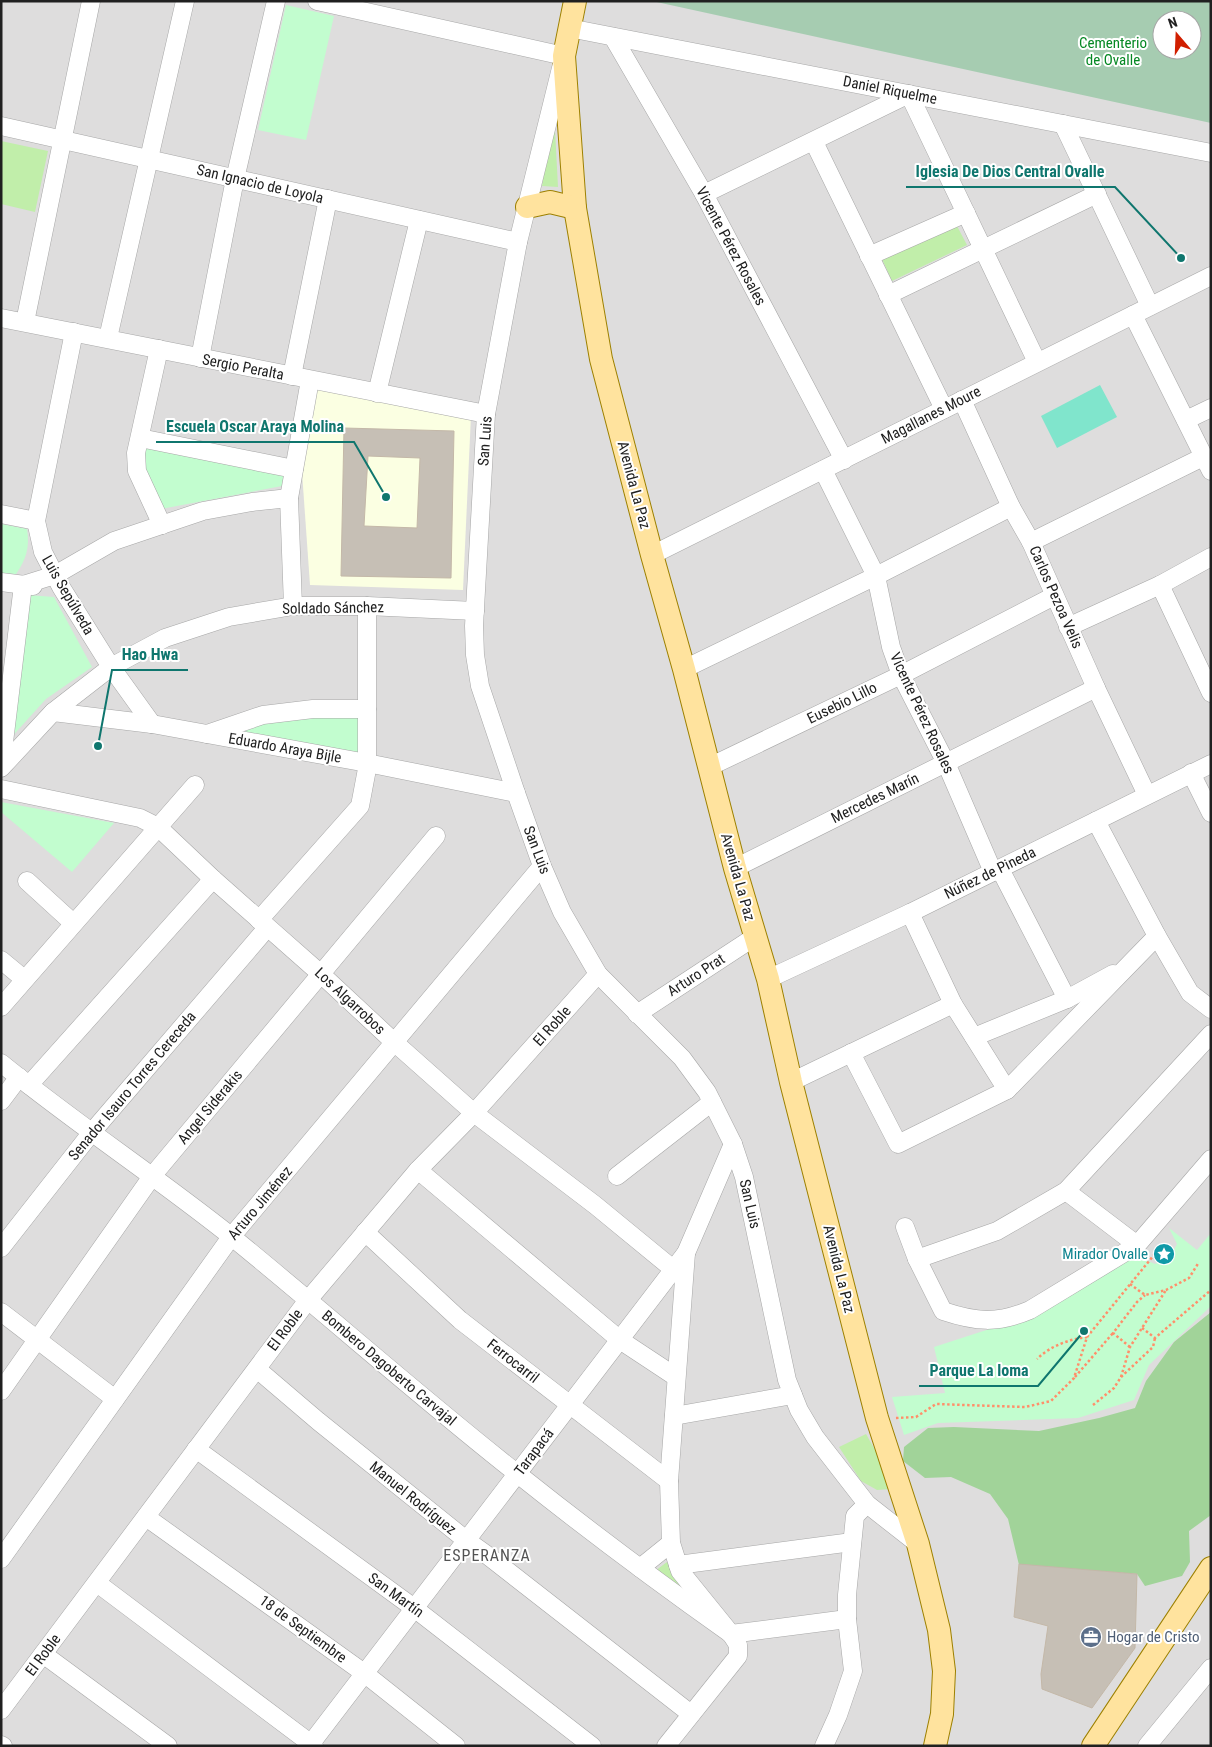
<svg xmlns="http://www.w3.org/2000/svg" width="1212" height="1747" font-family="'Roboto Condensed',sans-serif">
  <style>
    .residential { fill: #dedddd; fill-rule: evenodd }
    .education { fill: #fbffe2 }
    .grass { fill: #c1eeaa }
    .forest { fill: #a1d399 }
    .cemetery { fill: #a6ccb1; fill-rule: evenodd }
    .park { fill: #c2fdcf }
    .pitch { fill: #80e5cc }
    .building { fill: #c6bfb5; stroke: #c4b8a8; fill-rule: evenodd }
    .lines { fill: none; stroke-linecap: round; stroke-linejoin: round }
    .minor-casing { stroke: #a7a7a7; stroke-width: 19 }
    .major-casing { stroke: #9d8000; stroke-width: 24 }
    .path { stroke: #ff8f6a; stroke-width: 2.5; stroke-dasharray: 2.5 2.5; stroke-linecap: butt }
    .minor { stroke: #fff; stroke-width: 18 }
    .major { stroke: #ffe39e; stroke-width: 22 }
    .labels { text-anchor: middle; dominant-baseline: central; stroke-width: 4; stroke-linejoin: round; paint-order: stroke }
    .park-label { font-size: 15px; fill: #058823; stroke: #fff }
    .street-label { font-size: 15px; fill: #202020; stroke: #fff }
    .culture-label { font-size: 15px; fill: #0d838f; stroke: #fff; text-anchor: end }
    .service-label { font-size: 15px; fill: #4e5e75; stroke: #fff; text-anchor: start }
    .neighbourhood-label { font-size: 16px; letter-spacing: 1px; fill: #535353; stroke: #fff }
    .leader { fill: none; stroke: #0f766e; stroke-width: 2 }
    .callout-dot { fill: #0f766e; stroke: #fff; stroke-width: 2 }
    .callout-label { font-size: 16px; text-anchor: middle; font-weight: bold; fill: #0f766e; stroke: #fff; stroke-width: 4; stroke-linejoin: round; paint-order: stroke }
  </style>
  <rect width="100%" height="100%" fill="#f1efe6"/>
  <path class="residential" d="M1 1H1211V1746H1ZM1162 20H1192V50H1162Z"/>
  <path class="education" d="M314 385 471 415 463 590 310 585 301 458Z"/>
  <g class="grass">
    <path d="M554 111 558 187 542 186Z"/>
    <path d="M1 141 48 151 35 212 1 204Z"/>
    <path d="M957 226 967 245 892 281 882 259Z"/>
    <path d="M866 1434 879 1457 891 1489 877 1490 861 1481 839 1447Z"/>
    <path d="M667 1562 690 1595 655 1571Z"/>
  </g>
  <path class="forest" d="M1211 1312V1515L1189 1531 1190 1562 1182 1576 1145 1586 1137 1574 1019 1565 1008 1519 990 1494 951 1477 925 1478 903 1461 904 1447 928 1428 954 1427 1039 1431 1099 1418 1135 1408 1146 1381 1174 1342Z"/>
  <path class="cemetery" d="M652 1H1211V123ZM1162 20H1192V50H1162Z"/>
  <g class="park">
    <path d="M286 5 334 16 306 140 258 130Z"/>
    <path d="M145 444 284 473 282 486 161 509 141 464Z"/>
    <path d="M1 524 27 529C30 547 26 560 16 574L1 573Z"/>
    <path d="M28 595 54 597 92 667 46 699 8 741Z"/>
    <path d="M361 714 359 754 225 733 275 720Z"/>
    <path d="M1 802 114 823 72 872 1 812Z"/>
    <path d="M1169 1228 1197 1250 1211 1233V1306L1149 1365 1134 1400 1078 1418 938 1423 904 1435 892 1397 945 1393 934 1347 1033 1315 1136 1256 1155 1264 1170 1257 1177 1244Z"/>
  </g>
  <path class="pitch" d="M1100 385 1117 417 1057 448 1041 416Z"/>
  <g class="building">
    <path d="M344 428 454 431 451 578 341 576ZM368 456 420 458 417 528 364 526Z"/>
    <path d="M1019 1564 1137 1574 1135 1648 1092 1708 1042 1689 1041 1674 1048 1626 1014 1617Z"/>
  </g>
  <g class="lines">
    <g class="minor-casing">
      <g id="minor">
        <path d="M317 1 564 56 518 242 486 414 474 626 475 655 480 686 516 793 542 866 562 912 598 974 682 1058 707 1092 733 1144 744 1177 787 1380 799 1410 815 1437 867 1504 918 1544"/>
        <path d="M569 28 1211 153"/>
        <path d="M613 37 704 194 844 460"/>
        <path d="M1063 124 1150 306"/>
        <path d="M1 126 518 242"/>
        <path d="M814 142 944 409"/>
        <path d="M704 194 909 94 1037 362"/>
        <path d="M869 256 966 213"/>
        <path d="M888 295 1097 194"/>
        <path d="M1133 315 1211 471"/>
        <path d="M1 318 486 414"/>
        <path d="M25 322 91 1"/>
        <path d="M74 332 36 521 43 552 61 587 111 667 152 724"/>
        <path d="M108 338 185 1"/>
        <path d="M159 349 136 453 137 471 162 525"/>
        <path d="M200 358 235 179 276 1"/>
        <path d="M292 376 328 199"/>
        <path d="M377 393 419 220"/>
        <path d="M962 400 1011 507 1031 542 1096 688 1147 795"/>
        <path d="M1186 420 1211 408"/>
        <path d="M140 438 294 469"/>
        <path d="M823 470 876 576 891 647 901 675 946 763 993 872"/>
        <path d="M1 514 36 521"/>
        <path d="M1031 542 1203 457"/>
        <path d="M652 555 1211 276"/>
        <path d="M1 582 33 586"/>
        <path d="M1160 585 1211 693"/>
        <path d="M293 606 289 498 310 380"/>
        <path d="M1068 627 1160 585 1211 557"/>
        <path d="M684 669 876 576 1011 507"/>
        <path d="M53 712 152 724 367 763 516 793"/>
        <path d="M207 734 263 715 313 709H367"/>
        <path d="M1 767 23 585 55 575 114 541 203 511 252 502 289 498"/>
        <path d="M709 767 901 675 1054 596"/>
        <path d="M1 768 53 712 111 667 165 638 229 617 293 606H367L475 611"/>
        <path d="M1191 773 1211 813"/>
        <path d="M1 789 140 818 158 827 213 879 322 975 394 1042 474 1113 595 1205 673 1269"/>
        <path d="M1096 821 1157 936 1190 993 1211 1009"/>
        <path d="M735 868 1096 688"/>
        <path d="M1000 869 1067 999"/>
        <path d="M27 881 73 923"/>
        <path d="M910 913 953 1004 1007 1090"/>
        <path d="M259 920 360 806 367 769V606"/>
        <path d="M1 960 24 979"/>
        <path d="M768 979 910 913 1211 764"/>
        <path d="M1 1007 195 785"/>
        <path d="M637 1014 756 936"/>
        <path d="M974 1037 1067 999 1113 974"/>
        <path d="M851 1053 898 1144 1007 1090 1157 936"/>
        <path d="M1 1063C76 1124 157 1177 232 1237 328 1315 421 1398 519 1475 588 1530 659 1583 731 1634"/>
        <path d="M791 1082 953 1004"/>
        <path d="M29 1085 213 879"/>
        <path d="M1 1101 19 1077"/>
        <path d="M418 1170 620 1340 676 1377"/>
        <path d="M617 1176 712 1102"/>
        <path d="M1066 1191 1137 1245"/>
        <path d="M905 1227 917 1259 943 1311C976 1322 997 1324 1030 1310L1137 1245 1211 1159"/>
        <path d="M365 1232 460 1320 669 1481"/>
        <path d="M1 1248 92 1132 267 928"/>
        <path d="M917 1259 997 1231 1066 1191 1211 1034"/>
        <path d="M1 1312 115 1399"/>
        <path d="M257 1369 318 1421 466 1540 487 1555 691 1714"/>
        <path d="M1 1391 153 1175 436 836"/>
        <path d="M674 1416 793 1395"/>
        <path d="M196 1449 414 1608 592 1746"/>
        <path d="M146 1517 364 1673 456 1746"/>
        <path d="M1 1559 231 1237 542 866"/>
        <path d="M678 1565 852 1542"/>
        <path d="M640 1568 671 1543"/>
        <path d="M97 1583 314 1746"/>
        <path d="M731 1634 847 1619"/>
        <path d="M43 1654 168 1746"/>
        <path d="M1 1710 308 1300 418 1170 474 1113 598 974"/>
        <path d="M1 1745 3 1746"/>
        <path d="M309 1746 686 1253 733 1144"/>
        <path d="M666 1746 738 1656V1645L731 1634 680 1571 671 1543 669 1481 686 1253"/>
        <path d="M824 1746 838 1715 853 1671 847 1619V1595L855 1516 867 1504"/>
        <path d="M1147 1746 1211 1668"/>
      </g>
    </g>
    <g class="major-casing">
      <g id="major">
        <path d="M575 1 564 56 575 208 601 359 652 555 684 669 735 868 768 979 791 1082 877 1418 918 1544 939 1630 944 1671 942 1714 935 1746"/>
        <path d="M527 207 550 202 575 208"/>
        <path d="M1093 1746 1211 1568"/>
      </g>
    </g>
    <g class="path">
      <path d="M1130 1284 1145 1295 1166 1290 1189 1278 1199 1262"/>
      <path d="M1142 1328 1155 1338 1211 1290"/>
      <path d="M1087 1337 1154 1255"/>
      <path d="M1130 1347 1113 1333 1137 1302 1145 1295"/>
      <path d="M1075 1377 1113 1333"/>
      <path d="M1121 1377 1130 1347 1166 1290"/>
      <path d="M1093 1405 1114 1388 1121 1377 1153 1347 1155 1338"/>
      <path d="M896 1418 916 1417 936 1404 1025 1407 1051 1401 1074 1378 1087 1337C1070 1339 1050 1346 1037 1359"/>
    </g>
    <use href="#minor" class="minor"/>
    <use href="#major" class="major"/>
  </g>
  <defs>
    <g id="sight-disc" transform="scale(1.125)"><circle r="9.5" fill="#0f9aa8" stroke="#fff"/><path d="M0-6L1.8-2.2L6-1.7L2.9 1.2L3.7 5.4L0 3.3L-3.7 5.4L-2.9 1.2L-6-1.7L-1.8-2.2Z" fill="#fff"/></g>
    <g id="office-disc" transform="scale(1.125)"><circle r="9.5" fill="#5c6f8a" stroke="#fff"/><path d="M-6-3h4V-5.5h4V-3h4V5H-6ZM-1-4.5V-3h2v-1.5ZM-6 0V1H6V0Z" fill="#fff"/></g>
  </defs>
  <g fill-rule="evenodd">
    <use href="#sight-disc" x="1164" y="1254"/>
    <use href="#office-disc" x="1091" y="1637"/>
  </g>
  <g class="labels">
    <g class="park-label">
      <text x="1113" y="43">Cementerio<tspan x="1113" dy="17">de Ovalle</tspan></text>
    </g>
    <g class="street-label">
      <text transform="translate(890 90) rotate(11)">Daniel Riquelme</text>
      <text transform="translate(260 184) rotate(13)">San Ignacio de Loyola</text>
      <text transform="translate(731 246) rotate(62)">Vicente Pérez Rosales</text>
      <text transform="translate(243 367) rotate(11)">Sergio Peralta</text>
      <text transform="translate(931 415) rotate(-27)">Magallanes Moure</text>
      <text transform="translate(485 441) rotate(-86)">San Luis</text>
      <text transform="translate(634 485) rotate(75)">Avenida La Paz</text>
      <text transform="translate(68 595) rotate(60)">Luis Sepúlveda</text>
      <text transform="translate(1056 597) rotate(66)">Carlos Pezoa Velis</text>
      <text transform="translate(333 608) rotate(-1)">Soldado Sánchez</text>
      <text transform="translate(842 703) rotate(-26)">Eusebio Lillo</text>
      <text transform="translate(922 713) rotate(65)">Vicente Pérez Rosales</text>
      <text transform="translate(285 748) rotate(10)">Eduardo Araya Bijle</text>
      <text transform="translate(875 798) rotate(-26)">Mercedes Marín</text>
      <text transform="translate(537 850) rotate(69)">San Luis</text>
      <text transform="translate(990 873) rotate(-26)">Núñez de Pineda</text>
      <text transform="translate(738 877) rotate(74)">Avenida La Paz</text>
      <text transform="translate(696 975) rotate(-33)">Arturo Prat</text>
      <text transform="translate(350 1001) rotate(43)">Los Algarrobos</text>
      <text transform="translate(552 1026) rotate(-48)">El Roble</text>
      <text transform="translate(132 1086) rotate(-50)">Senador Isauro Torres Cereceda</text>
      <text transform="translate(210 1107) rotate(-50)">Angel Siderakis</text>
      <text transform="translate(260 1203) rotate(-50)">Arturo Jiménez</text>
      <text transform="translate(750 1204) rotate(77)">San Luis</text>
      <text transform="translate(839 1269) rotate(76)">Avenida La Paz</text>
      <text transform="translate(285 1330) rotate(-53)">El Roble</text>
      <text transform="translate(513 1361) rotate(38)">Ferrocarril</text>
      <text transform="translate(389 1368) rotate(40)">Bombero Dagoberto Carvajal</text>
      <text transform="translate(534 1452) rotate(-53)">Tarapacá</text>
      <text transform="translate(413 1498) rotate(39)">Manuel Rodríguez</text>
      <text transform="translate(396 1595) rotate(36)">San Martín</text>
      <text transform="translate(303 1629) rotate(36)">18 de Septiembre</text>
      <text transform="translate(43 1655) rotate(-53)">El Roble</text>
    </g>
    <g class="culture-label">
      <text x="1148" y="1254">Mirador Ovalle</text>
    </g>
    <g class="service-label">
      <text x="1107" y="1637">Hogar de Cristo</text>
    </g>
    <g class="neighbourhood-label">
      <text x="487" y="1555">ESPERANZA</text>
    </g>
  </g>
  <path class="leader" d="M1181 258L1115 187H906M386 497L354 442H156M98 746L112 670H188M1084 1331L1038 1386H919"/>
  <g class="callout-dot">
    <circle cx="1181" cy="258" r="5"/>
    <circle cx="386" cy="497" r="5"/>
    <circle cx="98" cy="746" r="5"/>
    <circle cx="1084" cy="1331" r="5"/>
  </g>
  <g class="callout-label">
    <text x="1010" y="177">Iglesia De Dios Central Ovalle</text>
    <text x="255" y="432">Escuela Oscar Araya Molina</text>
    <text x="150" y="660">Hao Hwa</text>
    <text x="979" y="1376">Parque La loma</text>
  </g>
  <rect width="1212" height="1747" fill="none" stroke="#202020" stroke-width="5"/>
  <g transform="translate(1177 35) rotate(341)"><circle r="24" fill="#ffffff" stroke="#a6a6a6"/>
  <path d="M0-4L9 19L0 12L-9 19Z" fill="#d11f00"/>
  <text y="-8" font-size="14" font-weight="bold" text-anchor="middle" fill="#202020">N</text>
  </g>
</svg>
